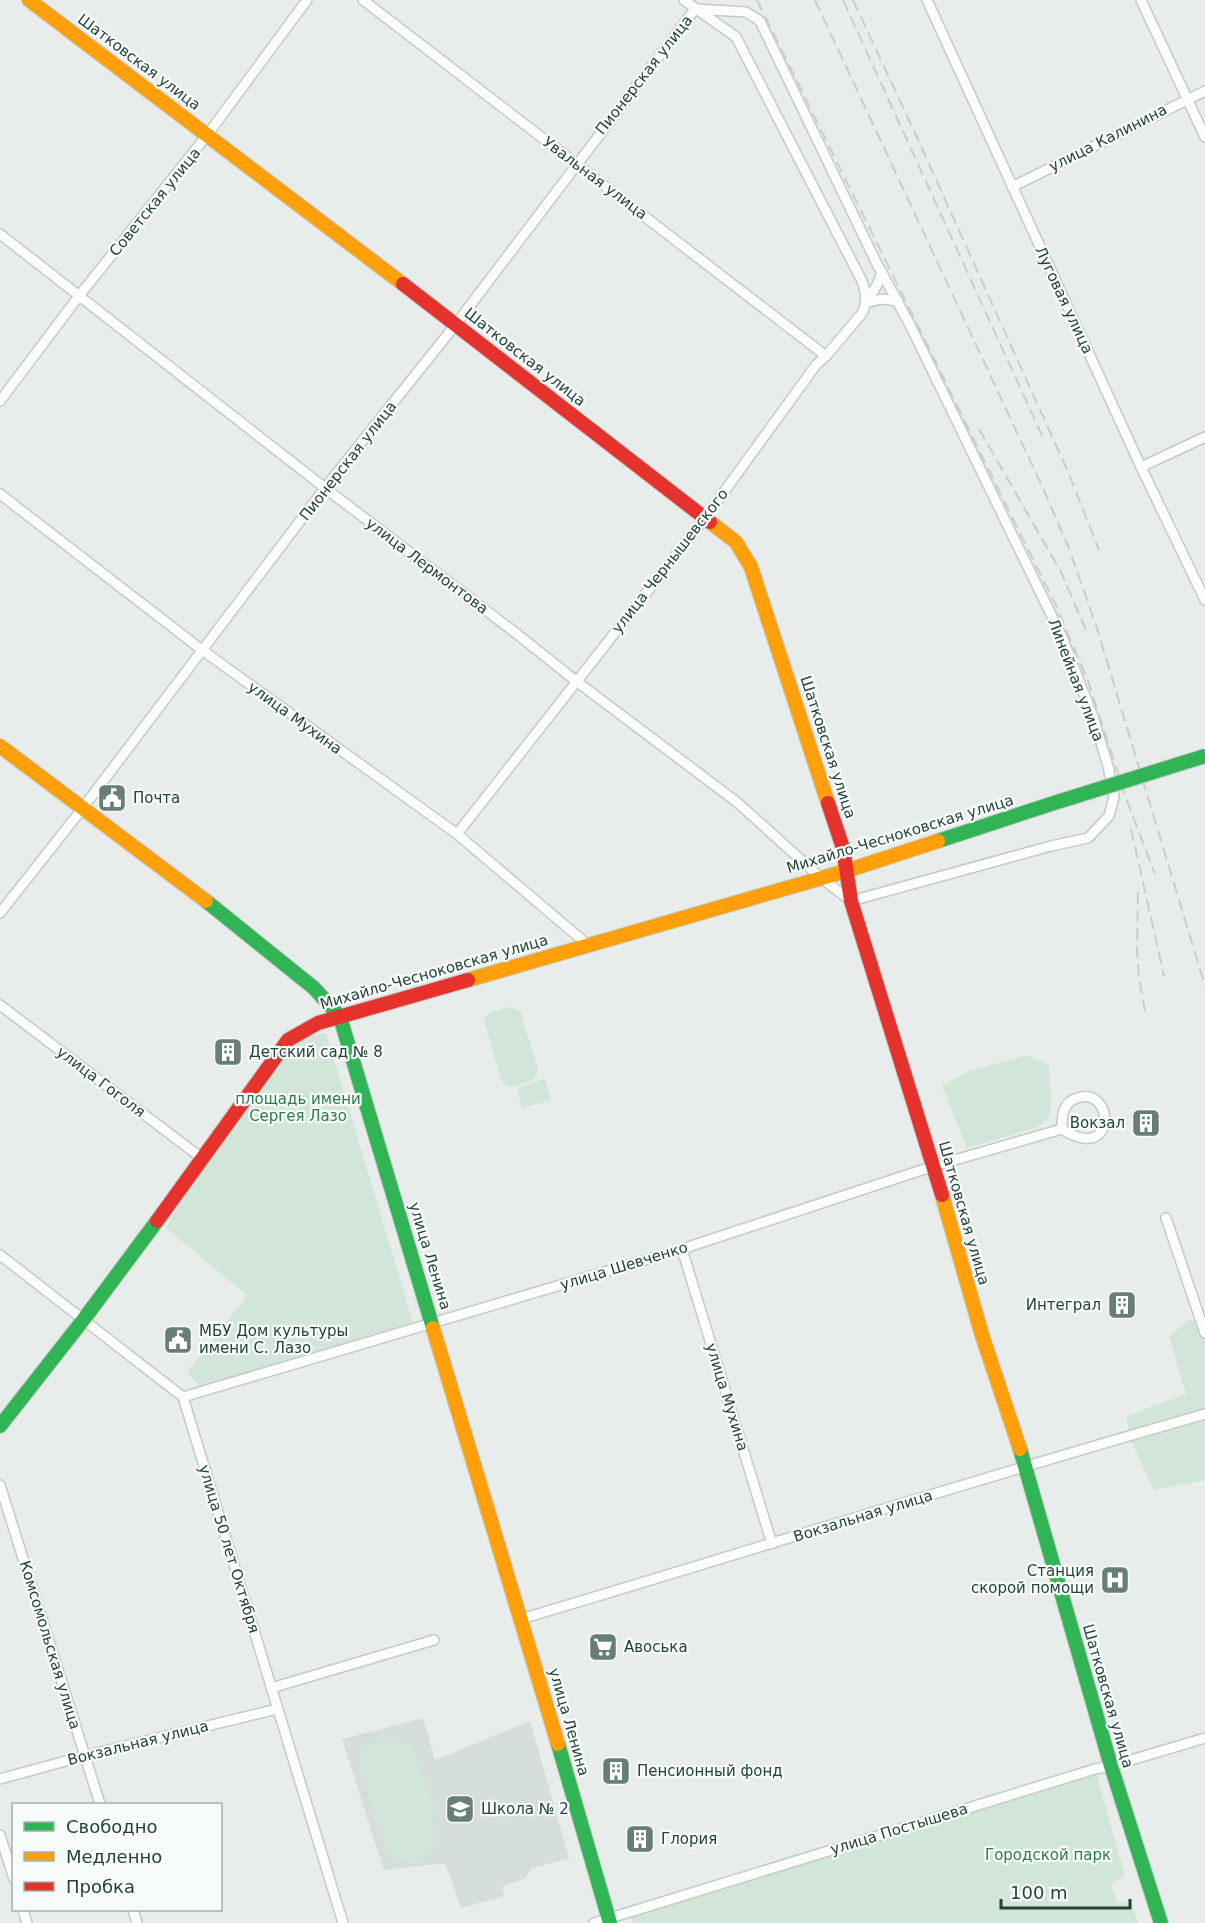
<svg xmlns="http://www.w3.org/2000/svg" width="1205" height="1923" font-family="'DejaVu Sans',sans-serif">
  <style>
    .built { fill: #d6dedb }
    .green { fill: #d1e6d8 }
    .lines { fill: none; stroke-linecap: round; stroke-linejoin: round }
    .street-casing { stroke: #c5cac8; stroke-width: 12 }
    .fast-casing { stroke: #c3cbc8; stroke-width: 16 }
    .slow-casing { stroke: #c3cbc8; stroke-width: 16 }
    .jam-casing { stroke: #c3cbc8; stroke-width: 16 }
    .street { stroke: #fcfcfc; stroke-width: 9 }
    .fast { stroke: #30b455; stroke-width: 14 }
    .slow { stroke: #ff9f0a; stroke-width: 14 }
    .jam { stroke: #e5322d; stroke-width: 14 }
    .rail { stroke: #c9cdcc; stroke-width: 2; stroke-dasharray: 12 6; stroke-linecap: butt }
    .fast-bridge-casing { stroke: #c3cbc8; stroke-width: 16; stroke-linecap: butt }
    .fast-bridge { stroke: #30b455; stroke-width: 14 }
    .labels { text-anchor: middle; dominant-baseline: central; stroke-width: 4.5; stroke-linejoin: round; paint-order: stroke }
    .street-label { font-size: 15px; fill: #24423a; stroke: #f7fbf9 }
    .poi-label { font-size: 15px; fill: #24423a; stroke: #f7fbf9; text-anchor: start }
    .park-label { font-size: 15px; fill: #2d7a4b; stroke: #f7fbf9 }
  </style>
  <rect width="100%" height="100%" fill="#e8edeb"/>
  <path class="built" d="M423 1718 435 1760 530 1721 569 1858 531 1869 526 1878 502 1887 504 1896 461 1908 445 1863 384 1870 342 1739Z"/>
  <g class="green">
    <path d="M510 1007 520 1011 538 1069C537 1083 521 1084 509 1087L502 1082 484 1021C486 1011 501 1010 510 1007Z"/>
    <path d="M326 1033 415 1329 201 1387 187 1372 216 1336 247 1295 166 1228 211 1147 288 1040Z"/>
    <path d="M1028 1055 1049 1065 1051 1104 1048 1119 1038 1127 967 1148 942 1086 970 1071Z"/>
    <path d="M545 1079 551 1100 522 1108 517 1088Z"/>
    <path d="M1205 1319V1480L1154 1490 1131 1441 1126 1416 1186 1394 1169 1336 1187 1321Z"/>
    <path d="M381 1739H389L402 1746 412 1743 437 1817 431 1819 437 1847C425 1851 424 1865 406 1862 398 1861 392 1856 388 1849 382 1839 359 1770 360 1761 361 1749 370 1743 381 1739Z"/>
    <path d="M1095 1769 1125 1876 1111 1884 1117 1903 1131 1902 1138 1923H632L629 1912Z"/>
  </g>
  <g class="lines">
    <g class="street-casing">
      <g id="street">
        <path d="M363 0 826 356"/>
        <path d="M927 0 1141 467 1205 600"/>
        <path d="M1141 0 1205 137"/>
        <path d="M1012 187 1205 91"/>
        <path d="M0 234 325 488 517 634 576 681 738 803 820 877 851 901 1051 846 1088 838 1109 816 1114 797 1108 766 1093 717 1062 637 910 325 877 264 760 21 746 12 695 9"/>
        <path d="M866 303 877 285 882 272"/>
        <path d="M866 303 881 299 898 301"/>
        <path d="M0 401 79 296 208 134 307 0"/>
        <path d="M1141 467 1205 437"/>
        <path d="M0 494 202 650 457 834 588 945"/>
        <path d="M457 834 705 518 816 365 826 356 863 312C867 300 866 292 862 281L736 37 684 0"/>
        <path d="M0 913 82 809 325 488 456 324 695 9"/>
        <path d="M0 1005 203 1159"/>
        <path d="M1166 1218 1205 1333"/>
        <path d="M682 1249 772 1544"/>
        <path d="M0 1255 183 1397 343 1923"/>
        <path d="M183 1397 682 1249 934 1166 1062 1129C1117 1165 1115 1085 1077 1098 1062 1103 1062 1116 1062 1129"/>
        <path d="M0 1485 100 1804"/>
        <path d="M521 1619C749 1551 976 1479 1205 1414"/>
        <path d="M271 1688 434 1640"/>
        <path d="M0 1779 84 1756 277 1709"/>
        <path d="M0 1835 14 1879"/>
        <path d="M23 1910 27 1923"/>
        <path d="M133 1910 137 1923"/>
        <path d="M594 1923 1095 1769 1111 1766 1205 1738"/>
      </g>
    </g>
    <g class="fast-casing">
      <g id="fast">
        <path d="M938 841 1054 803"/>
        <path d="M206 901 314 988 340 1017 433 1328"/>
        <path d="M0 1426 84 1319 157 1221"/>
        <path d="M1020 1449 1111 1766 1161 1923"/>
        <path d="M558 1744 610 1923"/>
      </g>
    </g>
    <g class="slow-casing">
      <g id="slow">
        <path d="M29 0 403 284"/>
        <path d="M710 522 736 542 751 567 828 803"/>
        <path d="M0 746 206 901"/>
        <path d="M468 980 846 871 938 841"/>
        <path d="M942 1195 982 1335 1020 1449"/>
        <path d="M433 1328 558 1744"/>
      </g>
    </g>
    <g class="jam-casing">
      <g id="jam">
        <path d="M403 284 710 522"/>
        <path d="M828 803 843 848 851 901 942 1195"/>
        <path d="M157 1221 288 1040 318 1023 468 980"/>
      </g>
    </g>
    <use href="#street" class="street"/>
    <use href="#fast" class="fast"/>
    <use href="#slow" class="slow"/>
    <use href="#jam" class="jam"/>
    <g class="rail">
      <path d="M757 0 1057 608 1088 681 1126 798 1155 874"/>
      <path d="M815 0 1042 486 1068 546 1096 625 1205 986"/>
      <path d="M843 0 1045 442"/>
      <path d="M853 0 915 133 1069 474 1099 550"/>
      <path d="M979 429 1061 572 1088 635"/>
      <path d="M1131 829 1164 976"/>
      <path d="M1138 892 1137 951 1139 978 1145 1011"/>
    </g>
    <g class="fast-bridge-casing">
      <path id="fast-bridge" d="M1054 803 1205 756"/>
    </g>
    <use href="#fast-bridge" class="fast-bridge"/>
  </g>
  <defs>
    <g id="civic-square" transform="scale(1.5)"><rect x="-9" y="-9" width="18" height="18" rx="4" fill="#697e78" stroke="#f7fbf9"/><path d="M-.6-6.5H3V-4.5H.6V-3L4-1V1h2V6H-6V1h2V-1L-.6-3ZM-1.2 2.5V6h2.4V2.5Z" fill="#fff"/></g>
    <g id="building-square" transform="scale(1.5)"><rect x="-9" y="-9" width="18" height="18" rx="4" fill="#697e78" stroke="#f7fbf9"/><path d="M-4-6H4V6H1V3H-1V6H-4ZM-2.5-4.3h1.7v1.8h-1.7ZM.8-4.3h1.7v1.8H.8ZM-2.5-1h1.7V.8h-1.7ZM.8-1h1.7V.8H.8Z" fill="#fff"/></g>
    <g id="hospital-square" transform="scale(1.5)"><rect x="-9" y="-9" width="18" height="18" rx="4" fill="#697e78" stroke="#f7fbf9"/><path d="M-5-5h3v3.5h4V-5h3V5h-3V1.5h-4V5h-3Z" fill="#fff"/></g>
    <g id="supermarket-square" transform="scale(1.5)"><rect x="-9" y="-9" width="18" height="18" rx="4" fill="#697e78" stroke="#f7fbf9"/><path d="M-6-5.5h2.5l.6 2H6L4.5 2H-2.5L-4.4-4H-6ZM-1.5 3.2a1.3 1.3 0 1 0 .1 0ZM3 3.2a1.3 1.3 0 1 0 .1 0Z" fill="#fff"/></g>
    <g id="school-square" transform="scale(1.5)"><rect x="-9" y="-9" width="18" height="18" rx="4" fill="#697e78" stroke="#f7fbf9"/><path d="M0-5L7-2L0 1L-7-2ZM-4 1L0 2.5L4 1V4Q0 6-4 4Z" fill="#fff"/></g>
  </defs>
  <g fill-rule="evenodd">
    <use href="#civic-square" x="112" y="798"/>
    <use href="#building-square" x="228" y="1052"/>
    <use href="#building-square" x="1146" y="1123"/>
    <use href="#building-square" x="1122" y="1305"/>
    <use href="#civic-square" x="178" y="1340"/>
    <use href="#hospital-square" x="1115" y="1580"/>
    <use href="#supermarket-square" x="603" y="1647"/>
    <use href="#building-square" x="616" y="1771"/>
    <use href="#school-square" x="460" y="1809"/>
    <use href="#building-square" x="640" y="1839"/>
  </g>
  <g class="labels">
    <g class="street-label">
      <text transform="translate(139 62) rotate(37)">Шатковская улица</text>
      <text transform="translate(644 75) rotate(-52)">Пионерская улица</text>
      <text transform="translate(1108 138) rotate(-27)">улица Калинина</text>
      <text transform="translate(595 178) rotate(37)">Увальная улица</text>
      <text transform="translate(155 202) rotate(-51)">Советская улица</text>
      <text transform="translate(1064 300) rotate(65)">Луговая улица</text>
      <text transform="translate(525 357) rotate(38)">Шатковская улица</text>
      <text transform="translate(348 461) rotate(-52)">Пионерская улица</text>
      <text transform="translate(670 561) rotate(-52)">улица Чернышевского</text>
      <text transform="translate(427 566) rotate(37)">улица Лермонтова</text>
      <text transform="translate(1076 680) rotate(69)">Линейная улица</text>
      <text transform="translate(295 718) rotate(36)">улица Мухина</text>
      <text transform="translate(828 747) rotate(72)">Шатковская улица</text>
      <text transform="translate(900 834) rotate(-17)">Михайло-Чесноковская улица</text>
      <text transform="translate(434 972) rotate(-16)">Михайло-Чесноковская улица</text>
      <text transform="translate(101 1082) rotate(37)">улица Гоголя</text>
      <text transform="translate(964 1213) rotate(74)">Шатковская улица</text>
      <text transform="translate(430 1256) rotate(73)">улица Ленина</text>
      <text transform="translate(624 1266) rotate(-17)">улица Шевченко</text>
      <text transform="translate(727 1397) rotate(73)">улица Мухина</text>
      <text transform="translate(863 1516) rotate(-17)">Вокзальная улица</text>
      <text transform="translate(229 1549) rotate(73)">улица 50 лет Октября</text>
      <text transform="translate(50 1645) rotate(73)">Комсомольская улица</text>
      <text transform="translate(1108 1696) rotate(74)">Шатковская улица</text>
      <text transform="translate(569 1722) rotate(74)">улица Ленина</text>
      <text transform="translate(138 1743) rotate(-14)">Вокзальная улица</text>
      <text transform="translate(899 1829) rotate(-17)">улица Постышева</text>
    </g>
    <g class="poi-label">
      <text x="133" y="798">Почта</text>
      <text x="249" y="1052">Детский сад № 8</text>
      <text x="1125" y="1123" text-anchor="end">Вокзал</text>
      <text x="1101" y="1305" text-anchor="end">Интеграл</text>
      <text x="199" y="1331">МБУ Дом культуры<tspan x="199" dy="17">имени С. Лазо</tspan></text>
      <text x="1094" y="1571" text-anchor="end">Станция<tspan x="1094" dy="17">скорой помощи</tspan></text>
      <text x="624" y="1647">Авоська</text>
      <text x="637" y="1771">Пенсионный фонд</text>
      <text x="481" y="1809">Школа № 2</text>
      <text x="661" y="1839">Глория</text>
    </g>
    <g class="park-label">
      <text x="298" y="1099">площадь имени<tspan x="298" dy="17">Сергея Лазо</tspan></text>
      <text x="1048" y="1855">Городской парк</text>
    </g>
  </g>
  <rect x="12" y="1803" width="210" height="108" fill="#f7fbf9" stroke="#a3b1ad" stroke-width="1.5"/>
  <rect x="24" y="1822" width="30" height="9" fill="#30b455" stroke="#a3b1ad" stroke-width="1.5"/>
  <text x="66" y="1833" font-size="18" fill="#24423a">Свободно</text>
  <rect x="24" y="1852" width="30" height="9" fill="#ff9f0a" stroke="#a3b1ad" stroke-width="1.5"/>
  <text x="66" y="1863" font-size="18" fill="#24423a">Медленно</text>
  <rect x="24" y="1882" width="30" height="9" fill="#e5322d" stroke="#a3b1ad" stroke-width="1.5"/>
  <text x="66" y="1893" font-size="18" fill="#24423a">Пробка</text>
  <path d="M1001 1899v9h129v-9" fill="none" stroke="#24423a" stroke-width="3"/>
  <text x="1010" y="1899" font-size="18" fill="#24423a" stroke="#f7fbf9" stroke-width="4.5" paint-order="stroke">100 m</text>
</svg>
